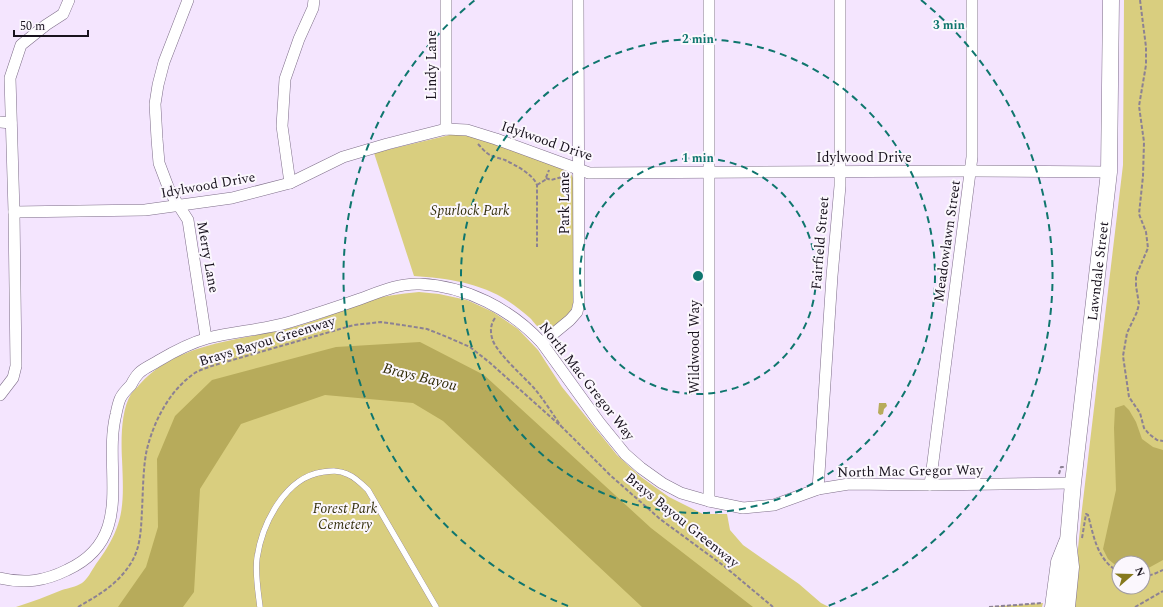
<svg xmlns="http://www.w3.org/2000/svg" width="1163" height="607" font-family="Spectral,serif">
  <style>
    .green { fill: #d9ce7f; fill-rule: evenodd }
    .forest { fill: #b9ad5e }
    .water { fill: #b7ab5b }
    .lines { fill: none; stroke-linecap: round; stroke-linejoin: round }
    .service-casing { stroke: #7e6e89; stroke-width: 6 }
    .minor-casing { stroke: #7e6e89; stroke-width: 12 }
    .secondary-casing { stroke: #7e6e89; stroke-width: 17 }
    .path { stroke: #8c8193; stroke-width: 2; stroke-dasharray: 4 2; stroke-linecap: butt }
    .service { stroke: #fff; stroke-width: 5.5 }
    .minor { stroke: #fff; stroke-width: 11 }
    .secondary { stroke: #fff; stroke-width: 16 }
    .ring { fill: none; stroke: #0f766e; stroke-width: 2; stroke-dasharray: 7 5 }
    .labels { text-anchor: middle; dominant-baseline: central; stroke-width: 4; stroke-linejoin: round; paint-order: stroke }
    .street-label { font-size: 14px; fill: #18121d; stroke: #fbf7fd }
    .park-label { font-size: 14px; font-style: italic; fill: #36310e; stroke: #fbf7fd }
    .water-label { font-size: 15px; font-style: italic; fill: #302b07; stroke: #fbf7fd }
    .centre { fill: #0f766e; stroke: #fbf7fd; stroke-width: 2 }
    .ring-label { font-size: 12px; text-anchor: middle; font-weight: bold; fill: #0f766e; stroke: #fbf7fd; stroke-width: 4; stroke-linejoin: round; paint-order: stroke }
  </style>
  <rect width="100%" height="100%" fill="#f4e5fe"/>
  <g class="green">
    <path d="M1124 0H1163V607H1072L1082 509 1123 165ZM1119 563H1143V587H1119Z"/>
    <path d="M458 133 475 136 554 164 570 172 573 178 574 297C573 302 573 308 570 312 567 318 551 332 544 330 538 329 534 322 530 318 523 312 516 306 508 301 481 283 446 278 414 276L374 153Z"/>
    <path d="M419 292 439 294 467 300 493 312 518 329 538 350 562 387 617 455 641 477 669 497 703 514H727L730 530 743 545 799 584 821 603 829 607H16C32 602 47 596 62 590 68 588 76 587 82 583 87 580 92 570 96 564 125 525 124 506 122 459 121 440 121 410 131 394 133 391 137 388 139 385 179 340 244 341 298 326 320 320 341 310 363 302 381 296 400 294 419 292Z"/>
    <path d="M1043 603 1042 607H989Z"/>
  </g>
  <path class="forest" d="M1124 405 1129 410 1136 422 1142 439 1153 447 1163 450V560L1143 571V563H1119V568L1108 559 1103 549 1116 490 1114 428 1115 408Z"/>
  <g class="water">
    <path d="M420 342 484 375 651 528 753 607H642L443 421 413 403 325 395 241 424 200 489 194 592 183 607H118L146 567 158 527 157 459 175 416 212 380 336 347Z"/>
    <path d="M879 403H886L887 406 884 409 883 414 880 415 878 413Z"/>
  </g>
  <g class="lines">
    <g class="service-casing">
      <path id="service" d="M260 607C258 591 255 574 257 558 262 524 285 477 323 472 331 471 339 470 347 474 355 477 362 484 368 490L436 607"/>
    </g>
    <g class="minor-casing">
      <g id="minor">
        <path d="M188 0 164 62 158 85 155 104 157 139 159 163 170 192 188 220 206 338"/>
        <path d="M0 122 11 123"/>
        <path d="M446 129V0"/>
        <path d="M290 183 282 126 285 79 299 39 313 8 314 0"/>
        <path d="M14 212 145 210 232 198 290 183 343 157 387 144 446 129 467 130 496 139 589 173 971 171 1109 172"/>
        <path d="M542 343 570 320 577 312 579 303 578 0"/>
        <path d="M0 395 13 378 16 366 14 212 10 78 21 45 46 25 63 14 69 0"/>
        <path d="M930 485 972 157V0"/>
        <path d="M818 489 832 276 840 186V0"/>
        <path d="M709 501V0"/>
        <path d="M0 578C25 584 45 581 67 570 137 538 102 470 116 414 117 409 118 404 120 399 122 394 127 389 131 385 133 381 136 376 139 373 144 368 152 365 158 361 173 352 190 343 208 338 235 331 263 330 290 322 313 315 337 307 360 299 379 292 399 283 420 284 466 286 511 309 542 343L599 422 625 454 641 468 662 483 681 493 709 501 743 508 774 505 818 489 849 484 930 485 1073 483"/>
      </g>
    </g>
    <g class="secondary-casing">
      <g id="secondary">
        <path d="M1053 607 1059 562 1067 542"/>
        <path id="s1" d="M1067 607 1071 567 1068 541 1073 483 1109 172 1111 0"/>
      </g>
    </g>
    <g class="path">
      <path d="M1140 0 1146 47V65L1139 106 1144 142 1143 176 1139 214 1146 232 1148 248 1136 276V286L1139 304 1137 312 1127 333 1123 356 1129 397 1140 413 1144 428 1149 434 1157 440 1163 441"/>
      <path d="M478 144C481 147 484 151 487 153 492 157 499 158 505 160 515 165 533 174 537 185V247"/>
      <path d="M546 178 551 180 566 176"/>
      <path d="M537 185 545 180 549 170"/>
      <path d="M495 318C490 325 490 333 493 341 499 355 523 376 534 388 544 400 552 413 561 426"/>
      <path d="M1059 474 1061 467H1064"/>
      <path d="M1082 538 1086 514 1088 515C1094 537 1097 560 1119 572"/>
      <path d="M1143 577 1154 574 1163 570"/>
      <path d="M78 607C99 595 118 584 131 563 141 547 141 528 142 510 143 492 143 466 147 449 154 421 169 392 192 375 198 370 207 368 215 365L354 325 381 322 402 325 427 329 447 337 470 347 489 362 563 428 610 475 660 519 724 566 773 607"/>
      <path d="M989 607 1042 603"/>
      <path d="M1135 607 1163 591"/>
    </g>
    <use href="#service" class="service"/>
    <use href="#minor" class="minor"/>
    <use href="#secondary" class="secondary"/>
  </g>
  <g class="ring">
    <circle cx="698" cy="276" r="118"/>
    <circle cx="698" cy="276" r="237"/>
    <path d="M568 606A355 355 0 0 1 475 0M921 0A355 355 0 0 1 828 606"/>
  </g>
  <g class="labels">
    <g class="street-label">
      <text transform="translate(431 65) rotate(-90)">Lindy Lane</text>
      <text transform="translate(547 141) rotate(19)">Idylwood Drive</text>
      <text x="864" y="157">Idylwood Drive</text>
      <text transform="translate(208 185) rotate(-10)">Idylwood Drive</text>
      <text transform="translate(564 203) rotate(-90)">Park Lane</text>
      <text transform="translate(947 241) rotate(-82)">Meadowlawn Street</text>
      <text transform="translate(820 243) rotate(-85)">Fairfield Street</text>
      <text transform="translate(208 257) rotate(80)">Merry Lane</text>
      <text stroke="none"><textPath href="#s1" startOffset="338">Lawndale Street</textPath></text>
      <text transform="translate(267 341) rotate(-17)">Brays Bayou Greenway</text>
      <text transform="translate(694 347) rotate(-90)">Wildwood Way</text>
      <text transform="translate(587 381) rotate(52)">North Mac Gregor Way</text>
      <text transform="translate(910 471) rotate(-1)">North Mac Gregor Way</text>
      <text transform="translate(682 520) rotate(39)">Brays Bayou Greenway</text>
    </g>
    <g class="park-label">
      <text x="470" y="210">Spurlock Park</text>
      <text x="345" y="508">Forest Park<tspan x="345" dy="16">Cemetery</tspan></text>
    </g>
    <g class="water-label">
      <text transform="translate(420 377) rotate(14)">Brays Bayou</text>
    </g>
  </g>
  <circle cx="698" cy="276" r="6" class="centre"/>
  <g class="ring-label">
    <text x="949" y="29">3 min</text>
    <text x="698" y="43">2 min</text>
    <text x="698" y="162">1 min</text>
  </g>
  <g transform="translate(1131 575) rotate(70)"><circle r="19" fill="#fbf7fd" stroke="#a09ba3"/>
  <path d="M0-3L7 15L0 10L-7 15Z" fill="#86791e"/>
  <text y="-6" font-size="11" font-weight="bold" text-anchor="middle" fill="#18121d">N</text>
  </g>
  <path d="M14 30v6h74v-6" fill="none" stroke="#18121d" stroke-width="2"/>
  <text x="20" y="30" font-size="12" fill="#18121d" stroke="#fbf7fd" stroke-width="3" paint-order="stroke">50 m</text>
</svg>
